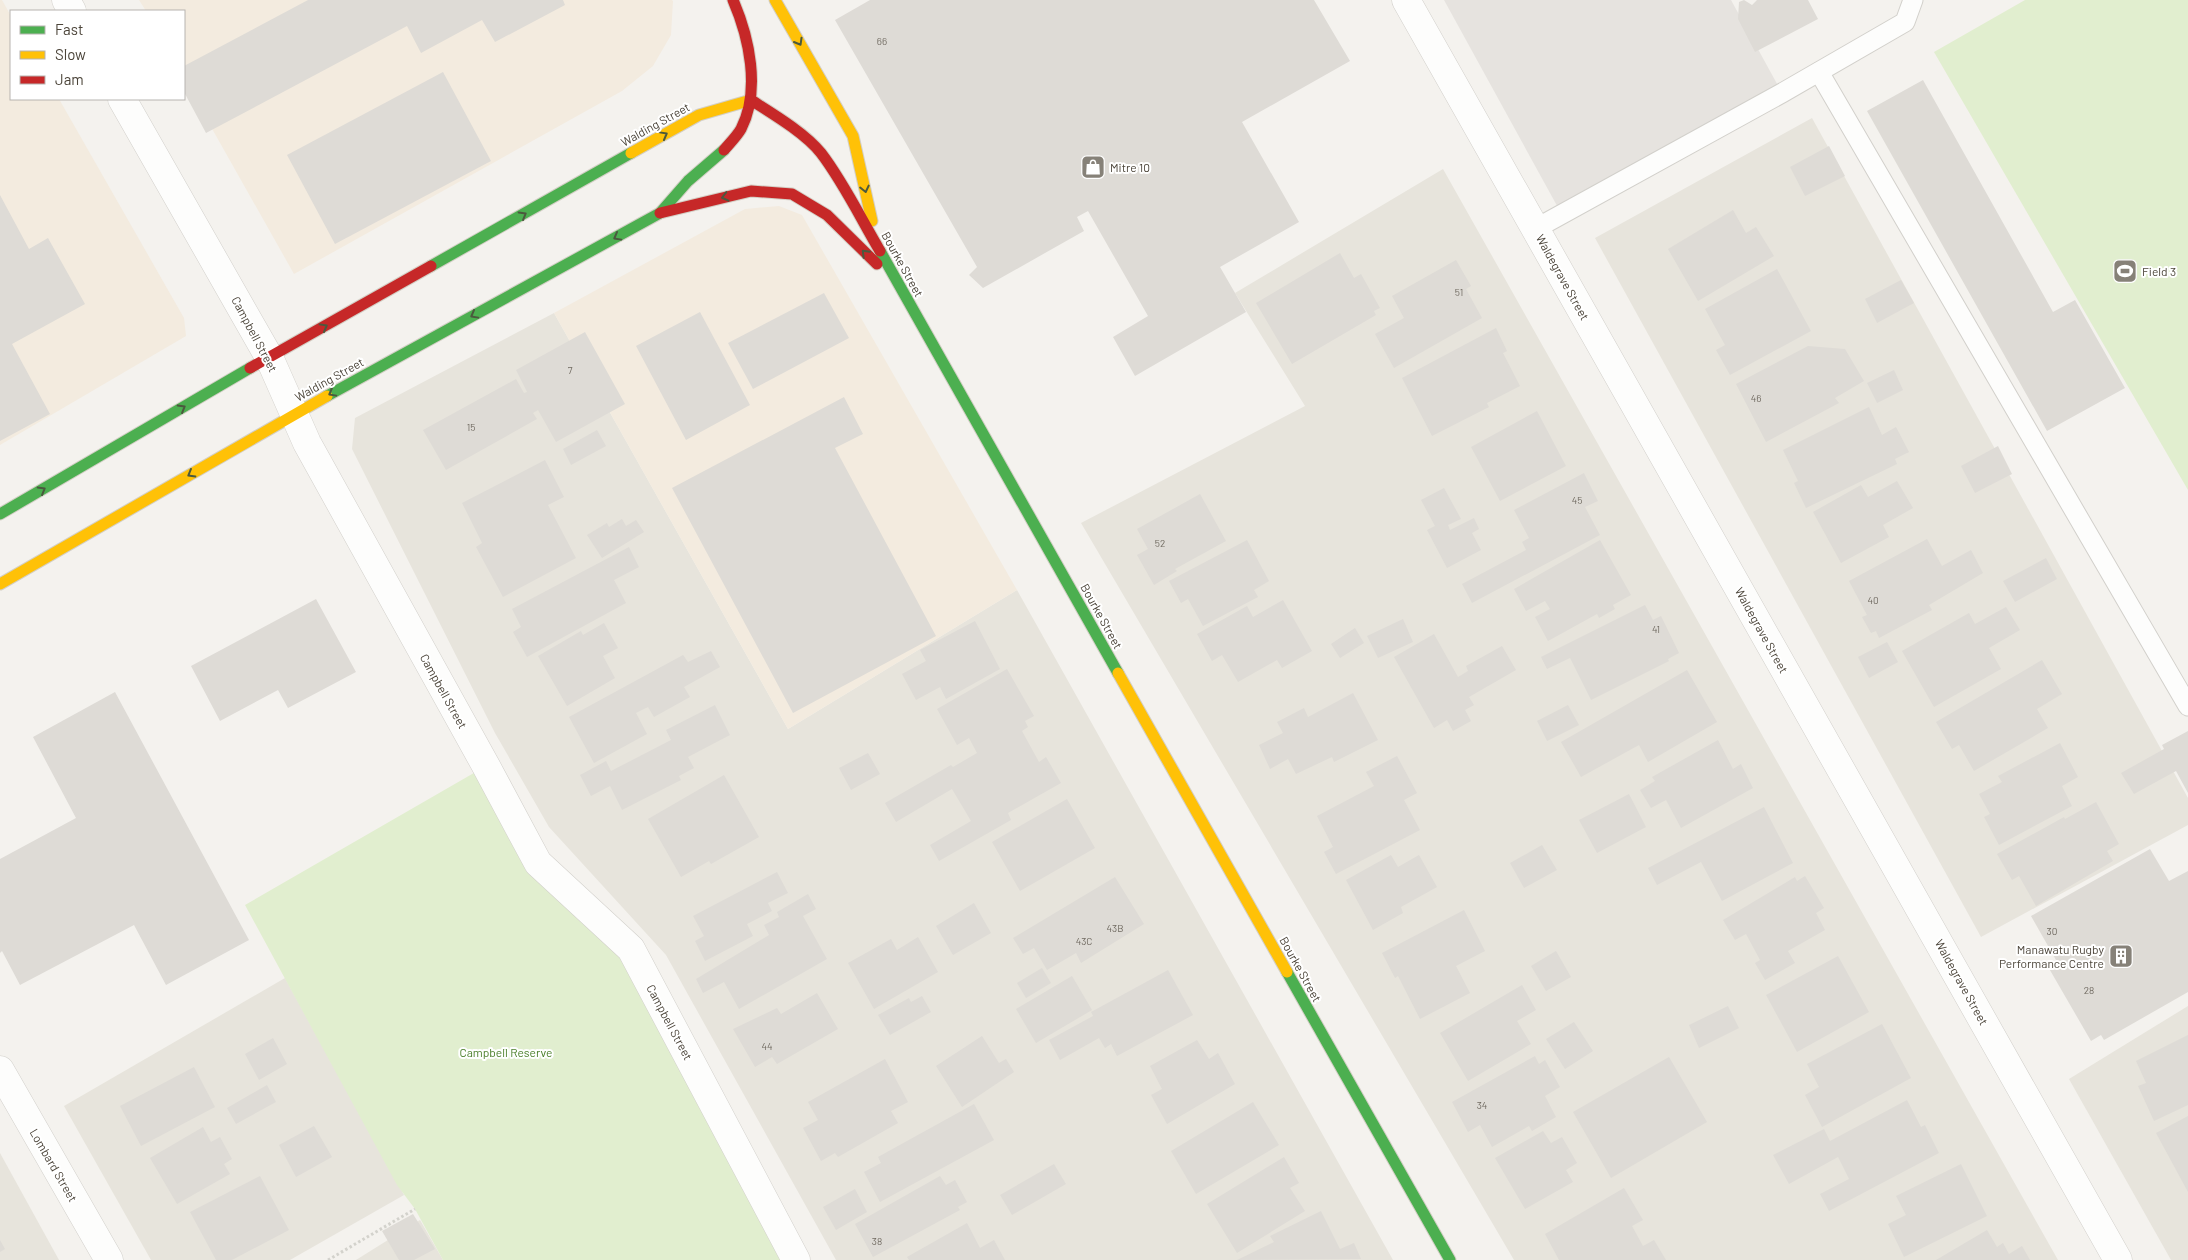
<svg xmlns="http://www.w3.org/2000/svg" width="2188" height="1260" font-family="Barlow,sans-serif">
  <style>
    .residential { fill: #e7e4dc }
    .commercial { fill: #f3ebdf }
    .green { fill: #e1eecf }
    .parking { fill: #e6e3df }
    .building { fill: #dedbd6 }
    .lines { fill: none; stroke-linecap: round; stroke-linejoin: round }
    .lane-casing { stroke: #d2d0cb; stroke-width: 21 }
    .street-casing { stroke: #d2d0cb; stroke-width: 29 }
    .fast-casing { stroke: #d3cfc5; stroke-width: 13 }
    .slow-casing { stroke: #d3cfc5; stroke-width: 13 }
    .jam-casing { stroke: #d3cfc5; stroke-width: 13 }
    .path { stroke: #d3d2cc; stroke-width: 3; stroke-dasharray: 2.5 2.5; stroke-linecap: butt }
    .lane { stroke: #fdfdfc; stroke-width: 19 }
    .street { stroke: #fdfdfc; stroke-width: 28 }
    .fast { stroke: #4caf50; stroke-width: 11 }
    .slow { stroke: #ffc107; stroke-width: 11 }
    .jam { stroke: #c62828; stroke-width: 11 }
    .oneway { stroke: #4b593e }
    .labels { text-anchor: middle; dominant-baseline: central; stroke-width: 4; stroke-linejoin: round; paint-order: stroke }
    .number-label { font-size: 10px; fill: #706a61 }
    .street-label { font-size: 12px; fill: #4b4439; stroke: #fff }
    .poi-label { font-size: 12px; fill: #4b4439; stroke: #fff; text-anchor: start }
    .park-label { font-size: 12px; fill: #4a7f2a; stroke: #fff }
  </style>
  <rect width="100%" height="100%" fill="#f4f2ee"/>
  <g class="residential">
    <path d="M1812 118 2188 798V825L1981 937 1595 238Z"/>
    <path d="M1443 169 2058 1260H1514L1081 523 1305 406 1235 293Z"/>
    <path d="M554 313 788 729 1017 590 1393 1260H836L666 955 549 827 495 733 352 449 355 418Z"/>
    <path d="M285 978 404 1195 290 1260H151L64 1106Z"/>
    <path d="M2188 1006V1260H2171L2069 1079Z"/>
    <path d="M0 1153 59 1260H0Z"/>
    <path d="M420 1220 443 1260H356Z"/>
  </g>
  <g class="commercial">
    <path d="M0 0H2L11 16V99H59L184 318 186 336 0 445Z"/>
    <path d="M139 0H672L673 1 671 35 653 66 622 91 294 274 184 79V11H146Z"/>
    <path d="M779 206 802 215 1017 590 788 729 554 313 745 209Z"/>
  </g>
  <g class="green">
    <path d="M2025 0H2188V490L1934 52Z"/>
    <path d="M486 766 538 863 631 949 796 1260H443L415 1209 397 1185 245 905Z"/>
  </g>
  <path class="parking" d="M1444 0H1731L1782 93 1561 213Z"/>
  <g class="building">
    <path d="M308 0H563L565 5 495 42 482 20 421 53 407 26 206 133 184 92V66Z"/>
    <path d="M870 0H1314L1350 61 1242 122 1299 222 1220 267 1246 312 1135 376 1113 337 1148 316 1088 211 1077 217 1084 231 983 288 969 275 977 267 835 20Z"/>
    <path d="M1744 0 1752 5 1757 0H1808L1818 19 1755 52 1738 19 1739 2Z"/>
    <path d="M443 72 491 161 335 244 287 155Z"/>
    <path d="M1923 80 2053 312 2075 300 2125 388 2047 431 1867 111Z"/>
    <path d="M1829 146 1845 176 1805 196 1790 167Z"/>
    <path d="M0 195 29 249 48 238 85 304 12 344 50 414 0 441Z"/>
    <path d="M1733 210 1746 233 1756 227 1774 256 1698 301 1668 249Z"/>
    <path d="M1340 253 1354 278 1361 274 1380 308 1374 311 1376 315 1292 364 1256 303Z"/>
    <path d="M1456 260 1471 286 1466 289 1482 318 1394 368 1375 334 1404 318 1392 296Z"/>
    <path d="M1777 269 1811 331 1730 375 1716 350 1725 345 1705 309Z"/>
    <path d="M1901 280 1914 303 1877 323 1865 299Z"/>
    <path d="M824 293 849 338 753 389 728 343Z"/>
    <path d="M700 312 750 405 686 440 636 346Z"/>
    <path d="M1496 328 1507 351 1503 353 1520 386 1487 403 1489 407 1432 436 1402 378Z"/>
    <path d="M585 332 625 404 556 442 538 410 533 413 537 419 446 470 423 430 516 379 524 393 527 392 516 370Z"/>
    <path d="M1808 346 1845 349 1864 381 1835 398 1839 403 1766 442 1736 384Z"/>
    <path d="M1894 370 1903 390 1877 403 1867 383Z"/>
    <path d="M844 397 863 434 835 448 936 636 793 713 672 488Z"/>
    <path d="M1869 407 1882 435 1896 427 1909 452 1895 459 1897 464 1806 508 1794 483 1798 481 1783 450Z"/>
    <path d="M1537 411 1566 466 1500 501 1471 447Z"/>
    <path d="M597 430 606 446 571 465 563 449Z"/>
    <path d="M1998 446 2012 474 1975 493 1961 466Z"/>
    <path d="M545 460 564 497 548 505 576 558 503 597 476 547 482 543 462 503Z"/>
    <path d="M1584 473 1598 501 1585 507 1600 535 1472 603 1462 584 1526 550 1522 542 1529 538 1514 510Z"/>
    <path d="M1897 481 1913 508 1883 525 1889 537 1841 563 1813 512 1861 485 1868 497Z"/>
    <path d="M1444 488 1461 519 1448 525 1450 530 1474 518 1479 529 1472 533 1481 550 1447 568 1427 530 1435 526 1421 500Z"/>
    <path d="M1200 494 1226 541 1175 569 1177 571 1154 585 1137 555 1148 549 1137 529Z"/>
    <path d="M622 519 626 526 636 520 644 532 602 558 587 535 607 523 609 527Z"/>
    <path d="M1927 539 1942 566 1971 550 1983 573 1929 605 1932 610 1879 638 1876 631 1871 633 1862 617 1867 615 1849 581Z"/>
    <path d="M1247 540 1269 581 1254 590 1258 597 1203 626 1188 599 1181 603 1169 581Z"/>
    <path d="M1600 540 1631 595 1613 605 1615 609 1599 618 1597 614 1548 641 1535 617 1550 609 1545 601 1526 611 1514 589Z"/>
    <path d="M629 547 639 567 614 580 626 603 527 657 513 632 521 627 512 609Z"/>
    <path d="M2046 558 2057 579 2015 602 2003 581Z"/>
    <path d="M316 599 356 672 288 708 278 690 220 721 191 666Z"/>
    <path d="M1283 600 1312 651 1282 668 1277 660 1238 682 1222 655 1212 661 1197 634 1247 606 1253 617Z"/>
    <path d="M1645 605 1653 620 1661 616 1679 653 1668 659 1669 661 1591 700 1570 658 1547 669 1541 657Z"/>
    <path d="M2006 607 2020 630 1989 648 2001 669 1934 707 1902 651 1969 613 1975 624Z"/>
    <path d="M1403 619 1413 642 1378 658 1367 636Z"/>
    <path d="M975 621 1000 669 946 699 940 687 916 700 902 674 926 661 920 650Z"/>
    <path d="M604 623 618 648 603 656 615 678 567 706 538 656 581 631 583 635Z"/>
    <path d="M1355 628 1364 643 1340 658 1331 644Z"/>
    <path d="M1434 634 1458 677 1468 671 1466 666 1502 646 1516 670 1469 697 1474 705 1465 710 1471 721 1453 731 1447 720 1434 728 1394 657Z"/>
    <path d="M1887 642 1898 662 1869 678 1858 657Z"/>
    <path d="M711 651 720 667 684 687 690 697 654 717 648 707 636 713 647 734 594 763 569 717 683 655 688 662Z"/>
    <path d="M2042 660 2062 694 2037 709 2048 728 1974 771 1959 745 1952 749 1936 722Z"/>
    <path d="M1007 669 1034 716 1025 721 1028 727 1022 731 1039 762 1046 757 1061 783 1008 813 1011 820 939 861 930 845 971 821 952 789 896 822 885 803 951 765 953 767 977 753 969 738 957 745 937 709Z"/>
    <path d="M1687 670 1717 722 1648 762 1639 745 1581 777 1561 742Z"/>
    <path d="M115 692 249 940 166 985 134 925 20 985 2 951 0 953V859L76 818 33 737Z"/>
    <path d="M1353 693 1378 740 1334 762 1332 757 1296 774 1288 759 1270 769 1259 745 1283 733 1277 722 1304 708 1308 717Z"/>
    <path d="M715 705 730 735 688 757 694 768 679 776 681 780 622 810 610 786 591 796 580 775 606 761 611 771 671 740 666 730Z"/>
    <path d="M1568 705 1579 725 1547 741 1537 721Z"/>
    <path d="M2188 731V793L2176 771 2134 794 2121 773 2164 749 2162 745Z"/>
    <path d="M1718 740 1733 769 1741 764 1753 788 1681 828 1666 800 1651 808 1640 790 1655 781 1652 777Z"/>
    <path d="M2060 743 2078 777 2062 786 2072 806 1999 845 1984 817 1990 814 1979 794 2002 782 1998 776Z"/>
    <path d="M868 753 880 774 851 790 839 768Z"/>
    <path d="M1397 756 1417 793 1404 800 1420 830 1336 874 1324 852 1333 847 1317 816 1374 786 1366 772Z"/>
    <path d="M724 775 759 837 711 864 709 861 681 877 648 819Z"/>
    <path d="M1629 794 1646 827 1597 853 1579 820Z"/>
    <path d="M1067 799 1095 848 1020 891 992 842Z"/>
    <path d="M2096 802 2119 844 2107 851 2113 861 2036 906 2019 876 2012 880 1997 854 2064 817 2065 819Z"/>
    <path d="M1764 807 1793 863 1722 901 1701 862 1657 885 1648 868Z"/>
    <path d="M1542 845 1557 870 1524 888 1510 863Z"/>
    <path d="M2150 849 2169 881 2188 871V992L2104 1040 2101 1035 2091 1041 2047 965 2056 960 2031 916Z"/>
    <path d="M1391 855 1398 867 1419 855 1437 887 1401 907 1403 913 1373 930 1346 880Z"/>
    <path d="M777 872 788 893 768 903 772 911 747 924 753 936 705 961 695 941 704 936 693 916Z"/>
    <path d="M1805 876 1824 908 1816 913 1825 930 1788 951 1795 963 1765 980 1755 963 1760 960 1746 934 1735 940 1723 920 1795 877 1797 881Z"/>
    <path d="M1115 877 1144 924 1081 963 1076 953 1047 970 1034 948 1023 954 1013 938Z"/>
    <path d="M808 894 816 909 803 916 827 959 739 1009 724 982 703 993 696 979 769 935 764 925 779 917 777 912Z"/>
    <path d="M974 903 991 933 953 955 936 926Z"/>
    <path d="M1464 910 1485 951 1456 966 1470 993 1420 1019 1398 976 1395 978 1382 953Z"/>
    <path d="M918 937 938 972 874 1009 848 963 891 939 897 950Z"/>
    <path d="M1556 951 1571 977 1546 991 1531 966Z"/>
    <path d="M1838 956 1869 1012 1797 1052 1766 995Z"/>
    <path d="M1042 968 1051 983 1026 998 1017 983Z"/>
    <path d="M1168 970 1193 1015 1117 1056 1111 1044 1105 1048 1099 1038 1060 1060 1049 1040 1093 1016 1091 1012Z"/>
    <path d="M1072 976 1092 1010 1036 1043 1016 1009Z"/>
    <path d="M1522 985 1536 1010 1517 1021 1531 1044 1468 1081 1440 1033Z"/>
    <path d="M817 993 838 1029 777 1064 772 1057 755 1067 733 1029 777 1008 781 1014Z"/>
    <path d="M922 996 931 1012 890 1035 878 1015 909 998 911 1002Z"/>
    <path d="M1728 1006 1739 1028 1699 1048 1689 1025Z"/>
    <path d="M1574 1022 1593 1051 1565 1069 1546 1039Z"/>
    <path d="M1882 1024 1911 1078 1822 1127 1805 1095 1819 1087 1807 1064Z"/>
    <path d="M2188 1035V1105L2154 1121 2138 1086 2146 1083 2136 1061Z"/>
    <path d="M982 1036 999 1063 1006 1059 1014 1072 962 1107 936 1066Z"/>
    <path d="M273 1038 287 1064 259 1080 245 1054Z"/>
    <path d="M1197 1040 1209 1059 1218 1053 1235 1084 1167 1124 1151 1095 1162 1089 1150 1066Z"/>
    <path d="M1535 1056 1539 1064 1545 1060 1560 1087 1545 1096 1556 1117 1532 1131 1529 1126 1492 1147 1480 1125 1468 1132 1452 1102Z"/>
    <path d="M1669 1057 1707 1122 1611 1178 1573 1112Z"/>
    <path d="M885 1059 908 1102 891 1111 898 1123 838 1157 835 1153 821 1161 803 1128 818 1120 808 1102Z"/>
    <path d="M194 1067 215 1107 141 1146 120 1106Z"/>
    <path d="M267 1085 276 1102 236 1124 227 1108Z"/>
    <path d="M1907 1100 1921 1127 1925 1125 1939 1153 1829 1211 1820 1194 1849 1179 1838 1157 1789 1184 1773 1155 1824 1129 1830 1141Z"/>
    <path d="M1253 1102 1279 1145 1196 1194 1171 1151Z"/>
    <path d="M974 1104 994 1140 880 1202 864 1172 881 1163 878 1157Z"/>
    <path d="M2188 1116V1192L2156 1133Z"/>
    <path d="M314 1126 332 1157 296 1177 279 1145Z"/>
    <path d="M203 1127 211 1142 220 1137 232 1159 224 1164 230 1174 177 1204 150 1158Z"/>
    <path d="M1543 1131 1551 1143 1562 1137 1577 1163 1566 1170 1573 1182 1525 1209 1495 1158Z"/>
    <path d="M1284 1157 1299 1183 1290 1188 1305 1211 1237 1253 1207 1204Z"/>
    <path d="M1054 1164 1066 1184 1012 1215 1000 1195Z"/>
    <path d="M1961 1164 1987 1216 1904 1257 1888 1224 1906 1215 1896 1196Z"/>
    <path d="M260 1176 289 1230 232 1260H216L190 1212Z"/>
    <path d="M940 1176 946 1185 955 1180 967 1202 958 1207 960 1210 873 1257 855 1224Z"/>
    <path d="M1624 1188 1643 1220 1632 1226 1643 1246 1654 1240 1666 1260H1559L1545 1234Z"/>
    <path d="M855 1189 867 1212 836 1230 823 1207Z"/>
    <path d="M1321 1211 1340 1249 1354 1243 1361 1259 1237 1260 1274 1242 1270 1236Z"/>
    <path d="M413 1214 435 1249 414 1260H399L382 1231Z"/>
    <path d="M967 1223 980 1248 994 1240 1005 1260H909L907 1257Z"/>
    <path d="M1987 1230 1997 1247 2003 1243 2009 1254 2022 1246 2030 1260H1936Z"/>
    <path d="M0 1240 5 1249 0 1252Z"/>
  </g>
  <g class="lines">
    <g class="lane-casing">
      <g id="lane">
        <path d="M1819 72 2188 706"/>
        <path d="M1535 229 1782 93 1905 22 1913 0"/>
      </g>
    </g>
    <g class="street-casing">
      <g id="street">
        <path d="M66 0 72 11"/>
        <path d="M1406 0 2118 1260"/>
        <path d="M122 99 269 357 307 443 486 766 538 863 631 949 796 1260"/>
        <path d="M0 1070 109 1260"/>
      </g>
    </g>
    <g class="fast-casing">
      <g id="fast">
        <path d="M880 251 1118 673"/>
        <path d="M431 266 631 153"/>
        <path d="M327 396 660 213 688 181 724 150"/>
        <path d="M0 514 250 368"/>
        <path d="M1287 972 1450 1260"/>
      </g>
    </g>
    <g class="slow-casing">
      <g id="slow">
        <path d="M775 0 853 136 872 221"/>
        <path d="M631 153 699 115 751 100"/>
        <path d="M0 584 327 396"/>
        <path d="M1118 673 1287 972"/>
      </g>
    </g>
    <g class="jam-casing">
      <g id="jam">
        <path d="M751 100C773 114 805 133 821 153 844 183 861 219 880 251"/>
        <path d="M724 150C730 143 737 136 741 129 761 90 749 37 733 0"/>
        <path d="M660 213 751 191 792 194 827 215 877 264"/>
        <path d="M250 368 431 266"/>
      </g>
    </g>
    <path class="path" d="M328 1260 415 1209"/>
    <use href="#lane" class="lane"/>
    <use href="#street" class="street"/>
    <use href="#fast" class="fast"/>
    <use href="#slow" class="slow"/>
    <use href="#jam" class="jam"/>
  </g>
  <defs><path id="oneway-chevron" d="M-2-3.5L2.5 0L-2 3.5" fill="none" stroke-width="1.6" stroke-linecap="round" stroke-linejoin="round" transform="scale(1.25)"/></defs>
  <g class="oneway">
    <use href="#oneway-chevron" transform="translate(799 42) rotate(60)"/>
    <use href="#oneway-chevron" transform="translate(664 135) rotate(-29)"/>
    <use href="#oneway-chevron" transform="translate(865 189) rotate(77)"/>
    <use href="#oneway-chevron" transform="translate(725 197) rotate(166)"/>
    <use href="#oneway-chevron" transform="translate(523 215) rotate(-30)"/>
    <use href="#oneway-chevron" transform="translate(617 237) rotate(151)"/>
    <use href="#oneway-chevron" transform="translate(865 253) rotate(-135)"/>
    <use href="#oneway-chevron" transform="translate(474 315) rotate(151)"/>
    <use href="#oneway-chevron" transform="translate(324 327) rotate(-29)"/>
    <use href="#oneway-chevron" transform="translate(332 393) rotate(151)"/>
    <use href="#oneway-chevron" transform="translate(182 408) rotate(-30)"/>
    <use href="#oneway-chevron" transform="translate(191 474) rotate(150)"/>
    <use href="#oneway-chevron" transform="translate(42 490) rotate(-30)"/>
  </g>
  <defs>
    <g id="shop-square" transform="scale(1.25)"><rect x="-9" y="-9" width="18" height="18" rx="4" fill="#868178" stroke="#fff"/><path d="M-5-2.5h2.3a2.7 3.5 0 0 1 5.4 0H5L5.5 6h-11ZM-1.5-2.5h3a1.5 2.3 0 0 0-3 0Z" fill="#fff"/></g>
    <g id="stadium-square" transform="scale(1.25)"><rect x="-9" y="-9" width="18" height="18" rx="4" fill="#868178" stroke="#fff"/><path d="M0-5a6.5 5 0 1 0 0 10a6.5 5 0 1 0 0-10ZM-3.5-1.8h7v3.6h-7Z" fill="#fff"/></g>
    <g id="building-square" transform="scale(1.25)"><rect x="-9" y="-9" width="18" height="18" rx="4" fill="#868178" stroke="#fff"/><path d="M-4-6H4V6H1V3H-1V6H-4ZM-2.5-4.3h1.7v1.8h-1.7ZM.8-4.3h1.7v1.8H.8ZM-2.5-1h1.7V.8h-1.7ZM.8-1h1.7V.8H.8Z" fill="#fff"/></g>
  </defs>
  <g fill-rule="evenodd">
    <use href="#shop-square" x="1093" y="167"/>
    <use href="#stadium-square" x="2125" y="271"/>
    <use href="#building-square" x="2121" y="956"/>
  </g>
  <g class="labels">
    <g class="number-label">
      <text x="882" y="41">66</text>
      <text x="1459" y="292">51</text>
      <text x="570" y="370">7</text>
      <text x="1756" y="398">46</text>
      <text x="471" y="427">15</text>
      <text x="1577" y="500">45</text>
      <text x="1160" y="543">52</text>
      <text x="1873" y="600">40</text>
      <text x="1656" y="629">41</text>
      <text x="1115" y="928">43B</text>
      <text x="2052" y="931">30</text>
      <text x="1084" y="941">43C</text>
      <text x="2089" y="990">28</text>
      <text x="767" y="1046">44</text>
      <text x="1482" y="1105">34</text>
      <text x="877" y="1241">38</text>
    </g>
    <g class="street-label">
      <text transform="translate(655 124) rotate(-29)">Walding Street</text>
      <text transform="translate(903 264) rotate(61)">Bourke Street</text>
      <text transform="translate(1563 277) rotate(61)">Waldegrave Street</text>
      <text transform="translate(255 334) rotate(62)">Campbell Street</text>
      <text transform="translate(329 379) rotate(-29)">Walding Street</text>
      <text transform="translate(1102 616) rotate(61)">Bourke Street</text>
      <text transform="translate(1762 630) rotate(61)">Waldegrave Street</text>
      <text transform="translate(444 691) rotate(61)">Campbell Street</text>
      <text transform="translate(1301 969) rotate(61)">Bourke Street</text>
      <text transform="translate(1962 982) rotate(61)">Waldegrave Street</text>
      <text transform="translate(670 1022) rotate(62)">Campbell Street</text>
      <text transform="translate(54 1165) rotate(60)">Lombard Street</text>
    </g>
    <g class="poi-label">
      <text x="1110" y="167">Mitre 10</text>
      <text x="2142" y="271">Field 3</text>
      <text x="2104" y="949" text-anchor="end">Manawatu Rugby<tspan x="2104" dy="14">Performance Centre</tspan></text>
    </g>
    <g class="park-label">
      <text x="506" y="1052">Campbell Reserve</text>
    </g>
  </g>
  <rect x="10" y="10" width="175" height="90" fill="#ffffff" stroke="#b7b4b0"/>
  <rect x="20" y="26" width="25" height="8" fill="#4caf50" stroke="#b7b4b0"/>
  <text x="55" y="35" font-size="15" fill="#4b4439">Fast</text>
  <rect x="20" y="51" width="25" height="8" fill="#ffc107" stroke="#b7b4b0"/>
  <text x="55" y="60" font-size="15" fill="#4b4439">Slow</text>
  <rect x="20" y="76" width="25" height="8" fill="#c62828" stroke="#b7b4b0"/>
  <text x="55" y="85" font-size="15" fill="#4b4439">Jam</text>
</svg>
